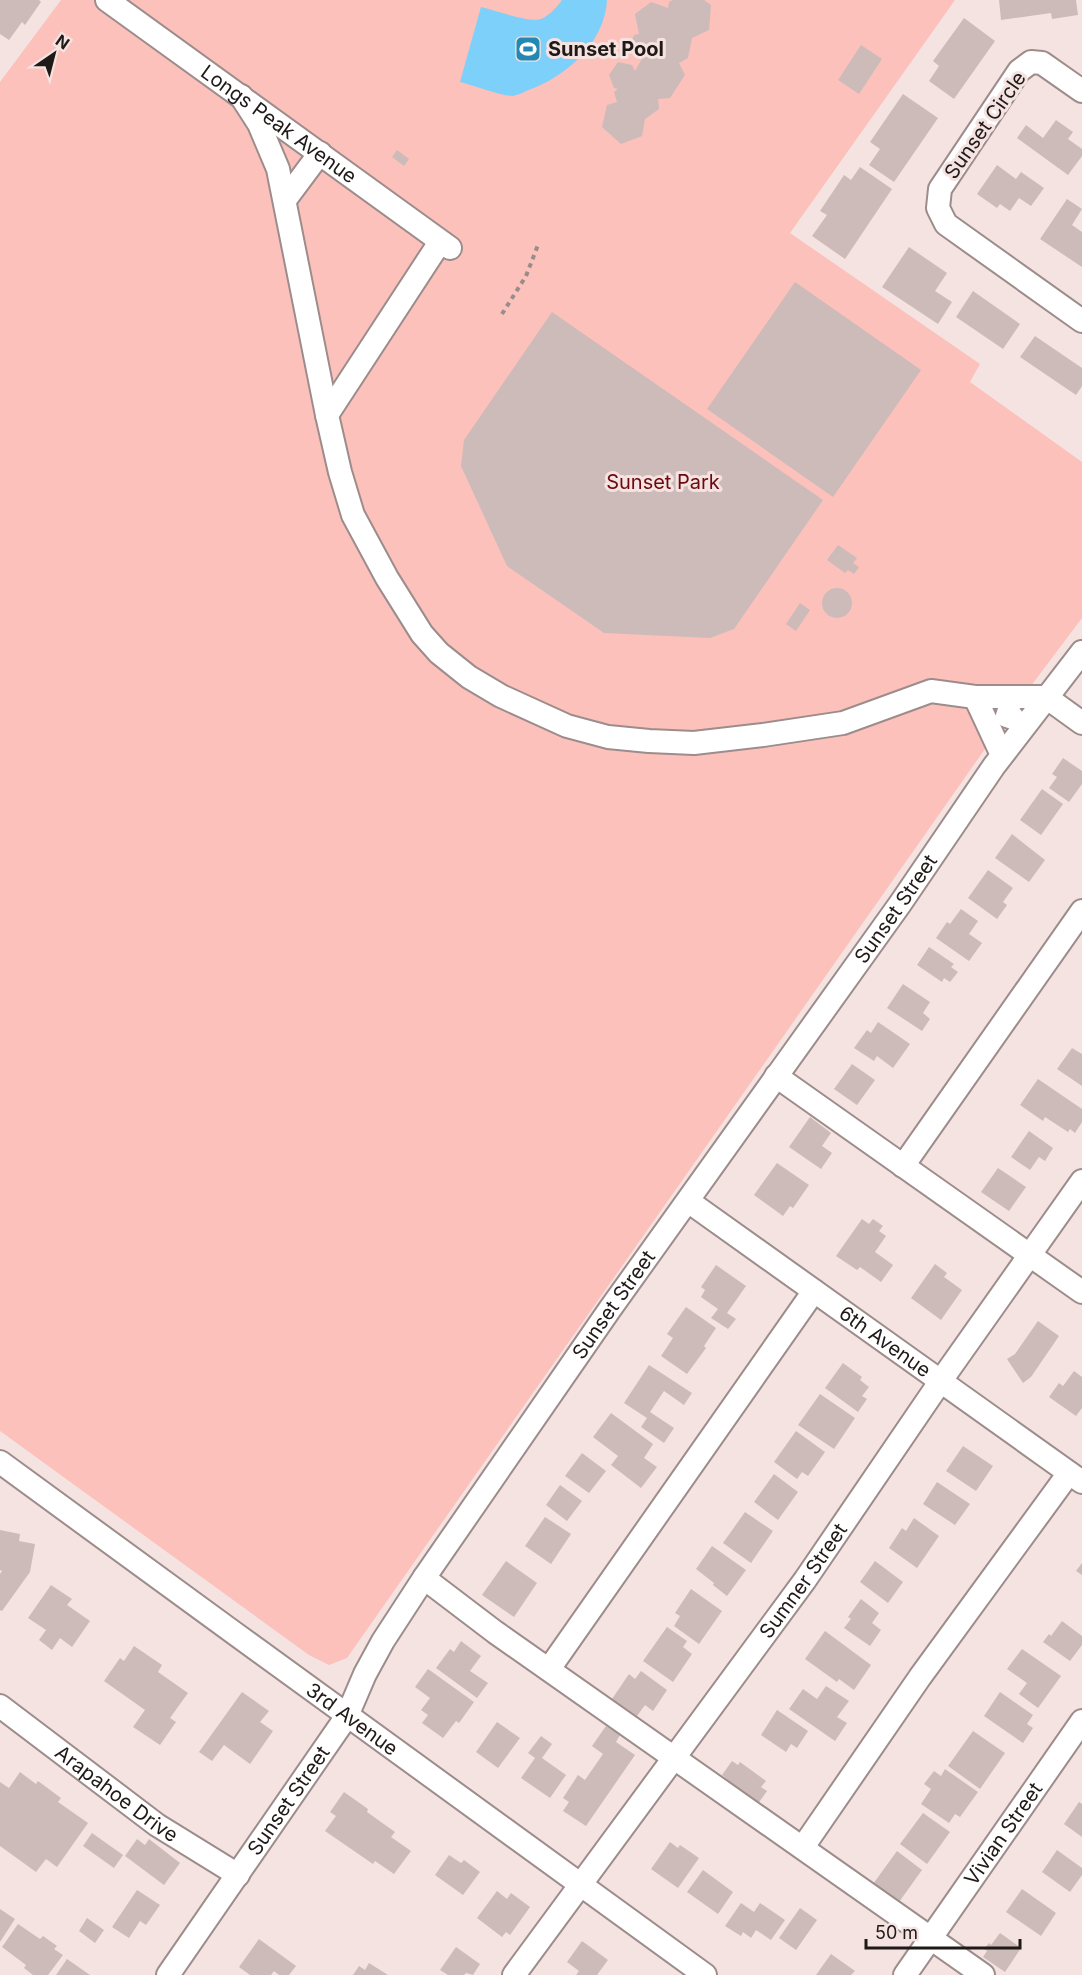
<svg xmlns="http://www.w3.org/2000/svg" width="1082" height="1975" font-family="Inter,sans-serif">
  <style>
    .green { fill: #fcc1bb }
    .water { fill: #7dd0f9 }
    .building { fill: #ccbbb9 }
    .lines { fill: none; stroke-linecap: round; stroke-linejoin: round }
    .minor-casing { stroke: #9c8c8b; stroke-width: 26 }
    .path { stroke: #998d8b; stroke-width: 4; stroke-dasharray: 4.5 4.5; stroke-linecap: butt }
    .minor { stroke: #fff; stroke-width: 22 }
    .labels { text-anchor: middle; stroke-width: 6; stroke-linejoin: round; paint-order: stroke }
    .poi-label { font-size: 20px; font-weight: bold; fill: #1f1918; stroke: #f5e3e1; text-anchor: start }
    .street-label { font-size: 20px; fill: #1f1918; stroke: #f5e3e1 }
    .park-label { font-size: 20px; fill: #6b090f; stroke: #f5e3e1 }
  </style>
  <rect width="100%" height="100%" fill="#f5e3e1"/>
  <path class="green" d="M 61,0 L 955,0 L 790,233 L 980,364 L 970,382 L 1082,462 L 1082,618 L 1006,719 L 347,1658 L 329,1665 L 309,1655 L 0,1431 L 0,82 Z"/>
  <path class="water" d="M 562,0 L 607,0 C 605,43 565,78 526,91 C 523,93 517,95 513,96 C 502,96 472,85 460,82 L 481,7 C 495,10 528,23 541,19 C 549,16 558,6 562,0 Z"/>
  <path class="building" d="M 0,0 L 39,0 L 41,2 L 25,25 L 22,22 L 9,40 L 0,34 Z
    M 673,0 L 704,0 L 711,5 L 709,30 L 692,38 L 688,58 L 679,63 L 685,75 L 670,98 L 658,99 L 659,109 L 645,119 L 642,136 L 621,144 L 602,127 L 607,105 L 617,102 L 614,92 L 618,89 L 614,88 L 609,75 L 618,62 L 632,65 L 635,71 L 643,57 L 639,57 L 629,47 L 634,35 L 639,34 L 635,14 L 651,2 L 668,8 L 669,2 Z
    M 999,0 L 1076,0 L 1078,15 L 1052,19 L 1051,13 L 1001,20 Z
    M 964,18 L 995,41 L 954,99 L 929,81 L 939,66 L 933,61 Z
    M 861,45 L 882,59 L 859,94 L 838,80 Z
    M 903,94 L 938,118 L 894,182 L 869,165 L 880,149 L 870,142 Z
    M 1056,120 L 1073,132 L 1068,139 L 1082,149 L 1082,156 L 1068,175 L 1017,138 L 1026,125 L 1043,138 Z
    M 397,150 L 409,159 L 404,166 L 392,157 Z
    M 997,165 L 1016,179 L 1021,172 L 1044,188 L 1031,206 L 1019,198 L 1010,211 L 1000,204 L 997,208 L 977,194 Z
    M 860,167 L 892,189 L 845,259 L 812,236 L 827,215 L 820,211 L 844,175 L 851,180 Z
    M 1067,199 L 1082,209 L 1072,225 L 1082,232 L 1082,267 L 1040,239 Z
    M 909,247 L 947,273 L 935,291 L 952,302 L 938,324 L 882,287 Z
    M 795,282 L 921,370 L 833,497 L 707,409 Z
    M 973,291 L 1020,324 L 1003,349 L 956,317 Z
    M 552,312 L 823,500 L 734,629 L 710,638 L 604,633 L 507,566 L 461,466 L 464,440 Z
    M 1035,336 L 1082,368 L 1082,386 L 1076,395 L 1020,357 Z
    M 838,545 L 857,558 L 853,563 L 859,567 L 854,574 L 848,570 L 845,573 L 827,560 Z
    M822 603a15 15 0 1 1 30 0a15 15 0 1 1-30 0Z
    M 800,603 L 810,610 L 796,631 L 786,624 Z
    M 1063,758 L 1082,771 L 1082,784 L 1069,802 L 1049,788 L 1057,777 L 1052,774 Z
    M 1042,789 L 1063,804 L 1041,835 L 1020,820 Z
    M 1012,834 L 1045,860 L 1029,882 L 995,858 Z
    M 988,870 L 1013,888 L 1003,902 L 1007,905 L 997,919 L 968,898 Z
    M 961,909 L 978,921 L 969,934 L 982,943 L 969,961 L 936,938 L 947,922 L 950,924 Z
    M 929,947 L 954,964 L 951,967 L 958,972 L 950,982 L 944,978 L 942,982 L 917,965 Z
    M 903,984 L 930,1002 L 923,1013 L 930,1019 L 922,1031 L 887,1008 Z
    M 878,1022 L 910,1044 L 893,1068 L 877,1056 L 874,1061 L 854,1048 L 867,1030 L 871,1033 Z
    M 1072,1048 L 1082,1054 L 1082,1086 L 1057,1069 Z
    M 852,1064 L 875,1080 L 857,1105 L 834,1089 Z
    M 1038,1079 L 1082,1109 L 1082,1122 L 1075,1133 L 1070,1129 L 1068,1132 L 1045,1117 L 1043,1121 L 1020,1105 Z
    M 810,1117 L 831,1133 L 822,1146 L 832,1153 L 821,1169 L 789,1147 Z
    M 1029,1131 L 1053,1148 L 1045,1161 L 1039,1157 L 1030,1170 L 1011,1157 Z
    M 777,1163 L 809,1185 L 793,1208 L 790,1206 L 783,1216 L 754,1195 Z
    M 998,1168 L 1026,1187 L 1009,1211 L 981,1192 Z
    M 862,1219 L 869,1224 L 873,1219 L 883,1226 L 879,1231 L 886,1236 L 875,1252 L 893,1265 L 881,1282 L 860,1267 L 857,1270 L 836,1256 Z
    M 935,1264 L 947,1273 L 944,1277 L 962,1290 L 941,1320 L 911,1298 Z
    M 716,1265 L 746,1286 L 727,1313 L 736,1319 L 728,1329 L 711,1318 L 718,1309 L 701,1297 L 705,1290 L 701,1287 Z
    M 686,1307 L 716,1328 L 704,1346 L 706,1348 L 687,1374 L 661,1356 L 673,1338 L 667,1334 Z
    M 1038,1321 L 1059,1336 L 1031,1377 L 1023,1383 L 1007,1359 L 1015,1354 Z
    M 843,1363 L 862,1377 L 860,1380 L 869,1387 L 862,1396 L 867,1399 L 858,1412 L 825,1388 Z
    M 649,1365 L 692,1393 L 684,1405 L 664,1391 L 650,1412 L 674,1428 L 664,1443 L 641,1427 L 647,1418 L 624,1403 Z
    M 1074,1371 L 1082,1377 L 1082,1408 L 1076,1416 L 1049,1397 L 1059,1383 L 1063,1386 Z
    M 820,1394 L 855,1418 L 834,1449 L 798,1425 Z
    M 611,1413 L 653,1444 L 644,1458 L 657,1467 L 641,1488 L 611,1465 L 618,1456 L 593,1437 Z
    M 796,1431 L 825,1452 L 808,1476 L 802,1472 L 797,1479 L 774,1462 Z
    M 963,1446 L 993,1466 L 976,1491 L 946,1471 Z
    M 582,1453 L 606,1471 L 589,1493 L 565,1476 Z
    M 774,1474 L 798,1492 L 778,1520 L 754,1502 Z
    M 937,1482 L 970,1504 L 955,1525 L 923,1504 Z
    M 560,1485 L 582,1501 L 567,1521 L 546,1505 Z
    M 745,1512 L 773,1531 L 751,1563 L 723,1543 Z
    M 545,1517 L 571,1534 L 551,1564 L 525,1546 Z
    M 914,1518 L 939,1536 L 917,1568 L 889,1548 L 902,1528 L 906,1531 Z
    M 0,1530 L 20,1534 L 19,1541 L 35,1544 L 30,1572 L 2,1611 L 0,1610 L 0,1574 L 2,1571 L 0,1570 Z
    M 712,1546 L 746,1570 L 727,1596 L 713,1585 L 714,1583 L 696,1569 Z
    M 506,1561 L 537,1583 L 514,1617 L 482,1595 Z
    M 875,1561 L 903,1582 L 888,1603 L 860,1582 Z
    M 1082,1563 L 1082,1575 L 1076,1571 Z
    M 51,1585 L 72,1599 L 67,1605 L 90,1621 L 72,1647 L 60,1638 L 52,1650 L 39,1640 L 46,1630 L 28,1618 Z
    M 691,1589 L 722,1611 L 699,1644 L 674,1626 L 680,1616 L 675,1613 Z
    M 861,1599 L 879,1613 L 872,1623 L 881,1630 L 870,1646 L 844,1628 L 851,1619 L 848,1617 Z
    M 1062,1621 L 1082,1636 L 1082,1645 L 1070,1661 L 1043,1642 L 1049,1634 L 1051,1636 Z
    M 667,1627 L 687,1641 L 683,1647 L 692,1654 L 673,1682 L 643,1661 Z
    M 825,1631 L 871,1665 L 854,1690 L 839,1679 L 837,1682 L 805,1659 Z
    M 461,1641 L 481,1656 L 470,1671 L 488,1683 L 477,1698 L 436,1668 L 450,1649 L 454,1652 Z
    M 134,1646 L 162,1665 L 158,1672 L 188,1693 L 170,1718 L 176,1722 L 160,1745 L 133,1727 L 145,1710 L 104,1681 L 120,1658 L 124,1661 Z
    M 1022,1649 L 1061,1676 L 1038,1708 L 1019,1694 L 1027,1683 L 1007,1669 Z
    M 428,1669 L 474,1702 L 459,1723 L 456,1721 L 443,1738 L 422,1723 L 428,1715 L 421,1710 L 430,1698 L 415,1687 Z
    M 641,1671 L 667,1690 L 653,1711 L 645,1705 L 637,1716 L 612,1699 L 629,1674 L 635,1679 Z
    M 826,1686 L 849,1701 L 837,1717 L 847,1723 L 835,1741 L 789,1709 L 803,1689 L 817,1699 Z
    M 242,1692 L 269,1711 L 260,1722 L 273,1731 L 250,1764 L 224,1745 L 212,1761 L 199,1752 Z
    M 1000,1692 L 1033,1715 L 1027,1724 L 1033,1728 L 1023,1743 L 984,1716 Z
    M 777,1710 L 808,1731 L 797,1748 L 791,1744 L 786,1752 L 761,1735 Z
    M 497,1722 L 520,1738 L 498,1768 L 476,1752 Z
    M 606,1726 L 620,1735 L 616,1742 L 635,1755 L 586,1826 L 563,1811 L 569,1802 L 563,1798 L 578,1775 L 585,1780 L 603,1754 L 592,1746 Z
    M 973,1731 L 1005,1753 L 980,1789 L 948,1766 Z
    M 541,1736 L 552,1744 L 542,1758 L 566,1775 L 550,1798 L 521,1778 L 535,1758 L 528,1753 Z
    M 732,1761 L 738,1765 L 740,1762 L 766,1781 L 761,1787 L 767,1791 L 757,1805 L 725,1782 L 727,1779 L 722,1775 Z
    M 945,1769 L 978,1792 L 960,1817 L 955,1814 L 949,1823 L 921,1804 L 931,1789 L 924,1784 L 934,1771 L 941,1776 Z
    M 20,1772 L 36,1784 L 38,1781 L 61,1798 L 58,1802 L 88,1823 L 57,1867 L 46,1859 L 36,1872 L 0,1846 L 0,1782 L 9,1788 Z
    M 344,1792 L 368,1809 L 367,1812 L 395,1832 L 391,1837 L 411,1851 L 394,1874 L 375,1861 L 373,1864 L 325,1831 L 336,1816 L 330,1812 Z
    M 1079,1802 L 1082,1804 L 1082,1837 L 1064,1824 Z
    M 923,1813 L 950,1832 L 927,1864 L 900,1844 Z
    M 92,1833 L 123,1855 L 114,1868 L 83,1846 Z
    M 137,1839 L 145,1845 L 149,1839 L 180,1863 L 164,1885 L 125,1856 Z
    M 670,1842 L 678,1848 L 680,1845 L 699,1858 L 678,1888 L 651,1869 Z
    M 1057,1850 L 1082,1868 L 1082,1875 L 1070,1892 L 1042,1872 Z
    M 897,1851 L 922,1870 L 899,1902 L 873,1884 Z
    M 449,1855 L 461,1863 L 464,1860 L 480,1872 L 463,1895 L 435,1875 Z
    M 703,1870 L 733,1892 L 718,1914 L 687,1892 Z
    M 1022,1889 L 1056,1913 L 1041,1936 L 1006,1912 Z
    M 137,1890 L 160,1905 L 146,1925 L 140,1921 L 129,1938 L 112,1927 Z
    M 497,1891 L 507,1899 L 511,1893 L 530,1907 L 510,1935 L 506,1932 L 502,1937 L 477,1918 Z
    M 741,1903 L 754,1912 L 760,1903 L 785,1920 L 771,1940 L 756,1930 L 751,1938 L 743,1932 L 741,1936 L 725,1926 Z
    M 800,1908 L 817,1920 L 796,1950 L 779,1938 Z
    M 0,1909 L 15,1919 L 0,1942 Z
    M 87,1918 L 104,1930 L 95,1943 L 79,1931 Z
    M 18,1924 L 40,1939 L 43,1936 L 57,1946 L 54,1949 L 63,1955 L 48,1975 L 33,1975 L 24,1968 L 26,1965 L 2,1947 Z
    M 1000,1933 L 1021,1948 L 1005,1972 L 983,1957 L 987,1951 L 984,1949 L 989,1943 L 991,1945 Z
    M 259,1939 L 296,1966 L 289,1975 L 279,1975 L 274,1971 L 271,1975 L 250,1975 L 239,1967 Z
    M 582,1941 L 608,1960 L 597,1975 L 576,1975 L 579,1971 L 567,1962 Z
    M 456,1947 L 480,1964 L 473,1975 L 466,1973 L 464,1975 L 448,1975 L 440,1970 Z
    M 831,1954 L 855,1971 L 851,1975 L 816,1975 Z
    M 67,1959 L 90,1975 L 56,1975 Z
    M 369,1963 L 388,1975 L 353,1975 L 359,1966 L 365,1970 Z"/>
  <g class="lines">
    <g class="minor-casing">
      <g id="minor">
        <path id="s1" d="M 107,0 L 450,248"/>
        <path d="M 1082,91 L 1042,63 L 1031,62 L 1019,71 L 940,189 L 938,208 L 946,224 L 1082,321"/>
        <path d="M 241,96 L 259,124 L 278,169 L 327,415 L 340,472 L 353,515 L 387,578 L 422,634 L 439,653 L 469,677 L 501,696 L 567,726 L 608,737 L 649,741 L 694,743 L 763,735 L 843,723 L 931,691 L 975,697 L 1046,697 L 1082,723"/>
        <path d="M 285,200 L 320,153"/>
        <path d="M 327,415 L 440,242"/>
        <path d="M 975,697 L 1002,755"/>
        <path d="M 1009,710 L 1007,716 L 1013,718"/>
        <path d="M 776,1076 L 1082,1292"/>
        <path d="M 903,1166 L 1082,911"/>
        <path id="s2" d="M 688,1201 L 1082,1482"/>
        <path id="s3" d="M 0,1462 C 235,1633 469,1806 705,1975"/>
        <path d="M 424,1578 L 495,1632 L 983,1975"/>
        <path d="M 549,1669 L 814,1291"/>
        <path id="s4" d="M 0,1706 L 157,1825 L 238,1875"/>
        <path d="M 803,1847 L 920,1677 L 1069,1473"/>
        <path id="s5" d="M 168,1975 L 347,1716 L 365,1674 L 383,1641 L 424,1578 L 610,1309 L 900,904 L 994,766 L 1082,652"/>
        <path id="s6" d="M 514,1975 L 805,1580 L 940,1382 L 1082,1181"/>
        <path id="s7" d="M 905,1975 L 1082,1721"/>
      </g>
    </g>
    <path class="path" d="M 502,314 L 526,276 L 538,245"/>
    <use href="#minor" class="minor"/>
  </g>
  <defs>
    <g id="stadium-square" transform="scale(1.35)"><rect x="-9" y="-9" width="18" height="18" rx="4" fill="#2388b2" stroke="#f5e3e1"/><path d="M0-5a6.5 5 0 1 0 0 10a6.5 5 0 1 0 0-10ZM-3.5-1.8h7v3.6h-7Z" fill="#fff"/></g>
  </defs>
  <g fill-rule="evenodd">
    <use href="#stadium-square" x="528" y="49"/>
  </g>
  <g class="labels">
    <g class="poi-label">
      <text x="548" y="56">Sunset Pool</text>
    </g>
    <g class="street-label">
      <text dy="7" stroke="none"><textPath href="#s1" startOffset="212">Longs Peak Avenue</textPath></text>
      <text transform="translate(985 125) rotate(-55)" y="7">Sunset Circle</text>
      <text dy="7" stroke="none"><textPath href="#s5" startOffset="1292">Sunset Street</textPath></text>
      <text dy="7" stroke="none"><textPath href="#s5" startOffset="806">Sunset Street</textPath></text>
      <text dy="7" stroke="none"><textPath href="#s2" startOffset="242">6th Avenue</textPath></text>
      <text dy="7" stroke="none"><textPath href="#s6" startOffset="489">Sumner Street</textPath></text>
      <text dy="7" stroke="none"><textPath href="#s3" startOffset="436">3rd Avenue</textPath></text>
      <text dy="7" stroke="none"><textPath href="#s4" startOffset="146">Arapahoe Drive</textPath></text>
      <text dy="7" stroke="none"><textPath href="#s5" startOffset="212">Sunset Street</textPath></text>
      <text dy="7" stroke="none"><textPath href="#s7" startOffset="172">Vivian Street</textPath></text>
    </g>
    <g class="park-label">
      <text x="663" y="489">Sunset Park</text>
    </g>
  </g>
  <g transform="translate(54 54) rotate(35)" stroke="#f5e3e1" stroke-width="4.5" paint-order="stroke">
  <path d="M0-4.5L10 22L0 15L-10 22Z" fill="#1f1918"/>
  <text y="-9" font-size="16" font-weight="bold" text-anchor="middle" fill="#1f1918">N</text>
  </g>
  <path d="M866 1939v9h154v-9" fill="none" stroke="#1f1918" stroke-width="3"/>
  <text x="875" y="1939" font-size="18" fill="#1f1918" stroke="#f5e3e1" stroke-width="4.5" paint-order="stroke">50 m</text>
</svg>
